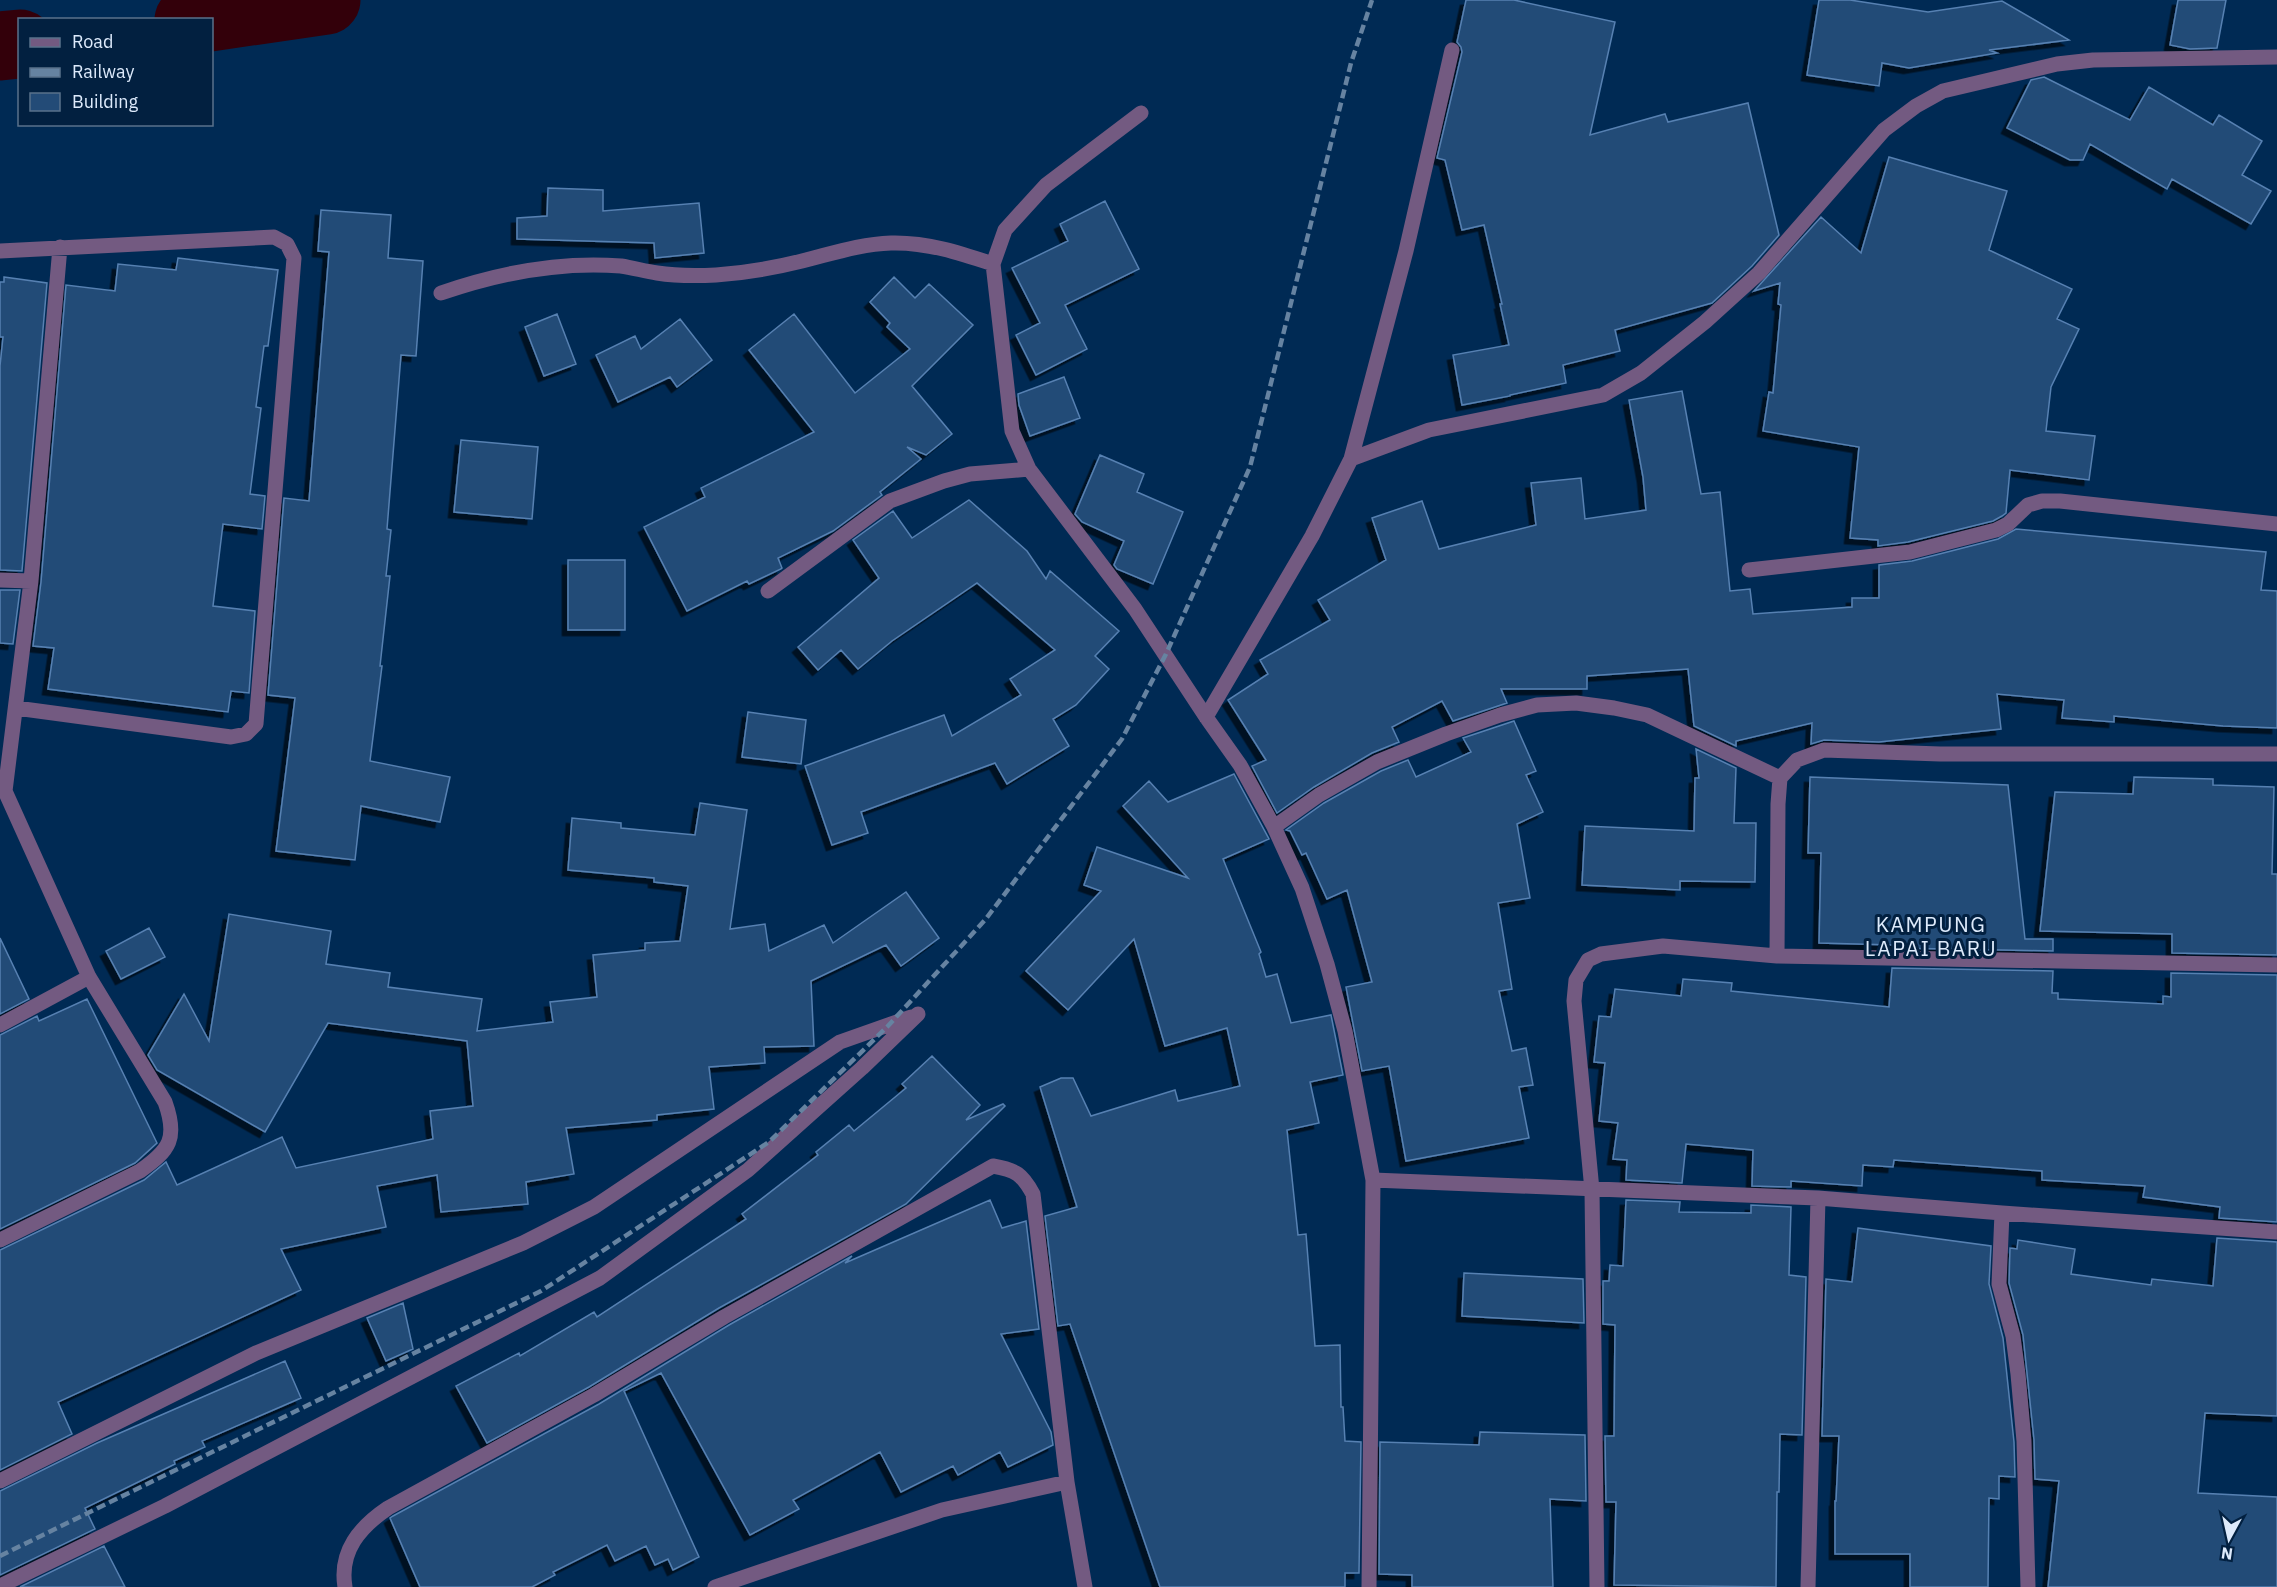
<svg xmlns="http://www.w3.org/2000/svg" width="2277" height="1587" font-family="'IBM Plex Sans',sans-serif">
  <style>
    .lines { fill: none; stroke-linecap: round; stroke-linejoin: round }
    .river { stroke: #33000a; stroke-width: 69 }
    .building { fill: #234b77; stroke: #5781b2; stroke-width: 1.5; filter: url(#shadow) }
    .minor { stroke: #735a81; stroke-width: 15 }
    .rail { stroke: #6683a1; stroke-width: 4.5; stroke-dasharray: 9 4.5; stroke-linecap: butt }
    .labels { text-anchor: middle; stroke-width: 6; stroke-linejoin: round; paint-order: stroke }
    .quarter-label { font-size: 21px; letter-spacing: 1.5px; fill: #ddeafb; stroke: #022040 }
  </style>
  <defs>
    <filter id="shadow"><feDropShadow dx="-5.5" dy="5.5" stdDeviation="0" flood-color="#0009"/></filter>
  </defs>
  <rect width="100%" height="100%" fill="#002a54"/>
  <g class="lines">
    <path class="river" d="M 189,20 L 326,0
      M 0,46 L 20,44"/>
  </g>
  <path class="building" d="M 1466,0 L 1514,0 L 1615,22 L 1590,135 L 1665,114 L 1668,122 L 1748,103 L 1779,235 L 1752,266 L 1712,303 L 1615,330 L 1620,351 L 1563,365 L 1566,383 L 1510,395 L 1510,396 L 1462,405 L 1453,355 L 1509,345 L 1500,304 L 1502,304 L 1484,225 L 1462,230 L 1445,160 L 1437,158 L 1462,52 L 1461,47 L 1457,42 Z
    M 1819,0 L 1850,0 L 1928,12 L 2002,1 L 2069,40 L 1989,50 L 1997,53 L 1909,68 L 1882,63 L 1879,86 L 1807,75 Z
    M 2178,0 L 2226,0 L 2217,48 L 2190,49 L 2170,45 Z
    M 2044,77 L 2130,120 L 2149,87 L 2213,125 L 2219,115 L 2262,141 L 2242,175 L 2271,191 L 2251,224 L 2172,179 L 2167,189 L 2090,144 L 2083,160 L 2070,160 L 2007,128 L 2031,80 Z
    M 1889,157 L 2007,191 L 1989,250 L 2072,289 L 2057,319 L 2079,329 L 2051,387 L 2046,431 L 2095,436 L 2089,480 L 2010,470 L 2006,513 L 2002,516 L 1993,521 L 1908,542 L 1878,546 L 1878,540 L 1850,538 L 1859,447 L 1763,431 L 1769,392 L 1773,393 L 1781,305 L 1778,304 L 1780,283 L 1754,291 L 1821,217 L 1861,253 Z
    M 548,188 L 603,190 L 603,211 L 699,203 L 704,253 L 655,258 L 654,243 L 517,239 L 517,218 L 547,216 Z
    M 1105,201 L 1139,269 L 1065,305 L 1087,349 L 1036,375 L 1016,335 L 1040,323 L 1012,268 L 1068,241 L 1060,224 Z
    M 321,210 L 391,215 L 388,258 L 423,261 L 416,356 L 401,355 L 387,529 L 391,530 L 386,576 L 390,576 L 380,666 L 382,666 L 370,761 L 450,777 L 440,822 L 361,806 L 355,860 L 276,851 L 295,698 L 268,695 L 284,498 L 309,501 L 329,252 L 318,251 Z
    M 178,258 L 278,270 L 268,346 L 264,346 L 256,407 L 261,408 L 250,494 L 265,496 L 262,529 L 223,524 L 213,606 L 255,611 L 249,693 L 231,691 L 228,712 L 48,689 L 54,648 L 33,646 L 41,582 L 66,285 L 115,291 L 118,264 L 176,270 Z
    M 4,277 L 47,283 L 22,571 L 0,570 L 0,366 L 3,337 L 0,337 L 0,282 L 4,282 Z
    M 894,277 L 915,298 L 929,284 L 973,325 L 912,386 L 952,434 L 926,455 L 907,447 L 921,459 L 880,492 L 882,495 L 833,531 L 778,558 L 782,568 L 781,569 L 749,584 L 747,581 L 687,611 L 644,527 L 705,497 L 701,488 L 814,432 L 749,350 L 794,314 L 855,393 L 910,349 L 887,327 L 890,323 L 870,302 Z
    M 557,314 L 576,364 L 544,376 L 525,327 Z
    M 680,319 L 712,360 L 677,387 L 670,377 L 618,402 L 596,355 L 635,336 L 641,349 Z
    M 1064,377 L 1080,418 L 1030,436 L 1019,405 L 1018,394 Z
    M 1682,391 L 1701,494 L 1720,492 L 1730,591 L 1750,589 L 1753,614 L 1852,607 L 1852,598 L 1879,598 L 1879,565 L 1912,561 L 1998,539 L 2016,529 L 2266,552 L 2261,590 L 2277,591 L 2277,728 L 2223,726 L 2114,716 L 2114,722 L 2062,718 L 2064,700 L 1997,694 L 2001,729 L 1879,742 L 1824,740 L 1811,744 L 1812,723 L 1736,741 L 1736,746 L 1694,726 L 1688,669 L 1587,676 L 1587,689 L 1501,689 L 1507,703 L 1453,721 L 1442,701 L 1392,727 L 1399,742 L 1372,753 L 1314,787 L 1277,813 L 1252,766 L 1266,760 L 1228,700 L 1268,674 L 1260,660 L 1330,620 L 1318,600 L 1386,560 L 1372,518 L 1422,501 L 1439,549 L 1536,525 L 1531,483 L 1581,478 L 1585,519 L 1646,510 L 1643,477 L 1629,400 Z
    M 461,440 L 538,447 L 532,519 L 454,512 Z
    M 1100,455 L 1144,474 L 1137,492 L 1183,512 L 1153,584 L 1117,569 L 1114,565 L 1124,541 L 1082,522 L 1075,514 Z
    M 969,500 L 1027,551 L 1046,579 L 1050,571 L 1119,631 L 1095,656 L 1109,669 L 1076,705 L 1053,719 L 1069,746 L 1007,784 L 995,763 L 861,812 L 868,833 L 832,845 L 805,766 L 944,715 L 952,736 L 1021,695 L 1010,679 L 1055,650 L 977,583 L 892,641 L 858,669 L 841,650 L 818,670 L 798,647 L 879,578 L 853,540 L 893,511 L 912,538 Z
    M 568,560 L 625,560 L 625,630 L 568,630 Z
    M 0,590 L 20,590 L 13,644 L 0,643 Z
    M 748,712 L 806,720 L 801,764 L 742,757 Z
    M 1514,721 L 1536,771 L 1526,775 L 1543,812 L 1517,824 L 1530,898 L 1498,903 L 1512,989 L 1499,991 L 1512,1051 L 1526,1048 L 1533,1085 L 1519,1087 L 1529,1138 L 1406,1161 L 1389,1066 L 1362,1071 L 1346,987 L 1372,982 L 1347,890 L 1327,899 L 1306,853 L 1302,855 L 1290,831 L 1286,830 L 1324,803 L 1381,771 L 1408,760 L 1416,777 L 1471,752 L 1463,738 Z
    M 1696,749 L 1736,768 L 1734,823 L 1756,823 L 1755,882 L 1680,881 L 1680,890 L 1582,885 L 1585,826 L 1694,831 L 1695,778 L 1699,778 Z
    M 1234,774 L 1269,839 L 1223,859 L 1261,952 L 1259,954 L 1266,977 L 1277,974 L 1291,1023 L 1331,1015 L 1343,1075 L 1310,1082 L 1319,1123 L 1287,1130 L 1298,1235 L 1306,1234 L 1315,1346 L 1340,1345 L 1341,1407 L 1343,1407 L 1345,1441 L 1361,1442 L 1359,1573 L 1345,1573 L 1345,1587 L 1160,1587 L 1070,1324 L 1058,1326 L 1045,1216 L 1077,1207 L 1040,1087 L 1061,1078 L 1073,1078 L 1091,1116 L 1175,1090 L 1178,1101 L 1240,1086 L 1227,1028 L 1165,1046 L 1134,939 L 1068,1010 L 1026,971 L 1101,891 L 1084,885 L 1097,847 L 1188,878 L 1123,806 L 1149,781 L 1168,802 Z
    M 1810,777 L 2008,785 L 2025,939 L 2053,939 L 2053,951 L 1893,948 L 1893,945 L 1819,943 L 1821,853 L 1808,853 Z
    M 2134,777 L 2213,779 L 2213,785 L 2274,787 L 2272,874 L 2277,874 L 2277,955 L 2172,953 L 2172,934 L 2040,931 L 2055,792 L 2133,794 Z
    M 700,803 L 747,810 L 730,929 L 765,924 L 769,951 L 824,925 L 833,943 L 906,892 L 939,938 L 901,966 L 886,945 L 811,981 L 814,1046 L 764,1047 L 765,1063 L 709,1067 L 714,1109 L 657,1115 L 657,1120 L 566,1128 L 574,1174 L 526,1182 L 528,1204 L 441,1212 L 437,1175 L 377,1186 L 386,1227 L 281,1249 L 301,1290 L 58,1402 L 72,1434 L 0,1470 L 0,1250 L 144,1180 L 166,1162 L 177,1185 L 282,1137 L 296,1168 L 433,1139 L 430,1111 L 473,1106 L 467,1041 L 328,1023 L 265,1132 L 157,1070 L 148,1055 L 184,994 L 209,1041 L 229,914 L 331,931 L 326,964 L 390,973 L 388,987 L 482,999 L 477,1031 L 553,1022 L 550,1002 L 597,997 L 593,955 L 645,950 L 645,943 L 680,941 L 688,886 L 654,882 L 654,878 L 568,870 L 572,818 L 621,823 L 621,828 L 695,835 Z
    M 149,928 L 165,957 L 121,979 L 106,951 Z
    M 0,938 L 29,999 L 0,1014 Z
    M 1892,968 L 2053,971 L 2052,993 L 2058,993 L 2058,999 L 2163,1004 L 2163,996 L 2171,997 L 2171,973 L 2277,975 L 2277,1222 L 2219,1218 L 2220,1207 L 2143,1197 L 2145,1186 L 2042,1180 L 2042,1171 L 1894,1160 L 1893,1167 L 1863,1165 L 1862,1186 L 1791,1181 L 1791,1187 L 1752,1186 L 1753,1150 L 1686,1144 L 1682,1183 L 1626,1180 L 1627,1160 L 1613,1159 L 1618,1123 L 1599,1121 L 1605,1063 L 1594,1062 L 1599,1016 L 1611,1017 L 1615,989 L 1681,996 L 1683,979 L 1732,983 L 1731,991 L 1889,1007 Z
    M 87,999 L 157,1143 L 135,1163 L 0,1229 L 0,1035 L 37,1016 L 39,1021 Z
    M 932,1056 L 980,1105 L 966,1120 L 1003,1104 L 1005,1106 L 906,1204 L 719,1308 L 589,1387 L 487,1443 L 456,1386 L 519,1353 L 520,1356 L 594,1312 L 597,1317 L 746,1219 L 742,1214 L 818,1155 L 816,1152 L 849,1125 L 854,1131 L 906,1088 L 902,1084 Z
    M 990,1200 L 1002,1228 L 1026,1221 L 1039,1329 L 1001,1334 L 1051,1432 L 1053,1445 L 1008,1467 L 1000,1452 L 958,1475 L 953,1466 L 901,1492 L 880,1452 L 793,1500 L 799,1509 L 750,1535 L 661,1373 L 624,1391 L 699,1557 L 673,1570 L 668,1559 L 655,1565 L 646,1546 L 615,1561 L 607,1545 L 553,1572 L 555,1575 L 532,1587 L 420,1587 L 390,1518 L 393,1516 L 599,1404 L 729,1325 L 852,1256 L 845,1263 Z
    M 1626,1200 L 1680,1202 L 1679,1212 L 1751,1213 L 1751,1205 L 1791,1207 L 1789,1275 L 1806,1277 L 1802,1435 L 1780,1434 L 1779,1492 L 1777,1492 L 1776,1587 L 1614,1585 L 1616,1502 L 1606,1502 L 1605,1436 L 1614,1436 L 1615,1325 L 1603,1324 L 1603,1281 L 1609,1281 L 1610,1265 L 1623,1266 Z
    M 1858,1228 L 1991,1246 L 1989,1284 L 2003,1338 L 2014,1442 L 2015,1477 L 1999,1476 L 1999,1499 L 1989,1498 L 1988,1587 L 1910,1587 L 1910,1554 L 1835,1554 L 1835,1501 L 1836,1501 L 1839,1436 L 1822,1436 L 1826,1279 L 1852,1282 Z
    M 2217,1238 L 2277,1242 L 2277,1416 L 2205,1413 L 2198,1493 L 2277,1497 L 2277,1587 L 2048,1587 L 2059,1481 L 2035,1479 L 2034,1440 L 2023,1335 L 2009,1283 L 2010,1248 L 2017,1249 L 2018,1240 L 2075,1249 L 2071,1274 L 2151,1285 L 2152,1279 L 2213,1286 Z
    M 1464,1273 L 1583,1279 L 1584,1323 L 1462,1316 Z
    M 403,1303 L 413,1349 L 386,1361 L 367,1318 Z
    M 285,1361 L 301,1398 L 202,1441 L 205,1447 L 174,1461 L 175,1464 L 85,1508 L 95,1529 L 0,1575 L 0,1491 L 97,1443 Z
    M 1480,1432 L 1585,1435 L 1586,1501 L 1550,1499 L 1553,1587 L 1412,1587 L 1412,1575 L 1379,1574 L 1380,1442 L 1479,1445 Z
    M 104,1546 L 125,1587 L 20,1587 Z"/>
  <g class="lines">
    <path class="minor" d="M 1141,113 L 1046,185 L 1005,230 L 993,264 L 1012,431 L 1029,469 L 1135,609 L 1206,717 L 1240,765 L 1274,827 L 1302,888 L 1327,964 L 1345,1031 L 1373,1180 L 1369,1587
      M 0,251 L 274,237 L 287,244 L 294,258 L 256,724 L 246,734 L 231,737 L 16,708
      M 441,293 C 499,273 559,261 621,266 C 633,268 645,271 657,273 C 676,276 696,276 716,275 C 744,273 774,268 802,261 C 831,254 860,244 891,243 C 927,242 960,253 993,264
      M 1351,459 L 1406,251 L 1452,50
      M 1749,570 L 1910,552 L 1996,530 L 2008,524 L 2028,505 L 2042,501 L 2060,501 L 2277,524
      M 0,580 L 31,581
      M 768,591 L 890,501 L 944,481 L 970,474 L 1029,469
      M 1206,717 L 1312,536 L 1351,459 L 1429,430 L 1603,395 L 1641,373 L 1705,322 L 1759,273 L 1884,130 L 1916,106 L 1943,91 L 2057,64 L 2093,60 L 2277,57
      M 1274,827 L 1319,795 L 1377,762 L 1446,734 L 1500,715 L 1537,705 L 1576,703 L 1614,708 L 1647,715 L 1780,778
      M 1777,956 L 1778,804 L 1780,778 L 1797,760 L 1824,750 L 1940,754 L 2277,754
      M 0,1025 L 89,977
      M 1373,1180 L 1818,1198 L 2002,1213 L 2277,1232
      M 2002,1213 L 1999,1284 L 2013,1336 L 2018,1374 L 2024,1441 L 2028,1587
      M 0,1240 L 140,1171 C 170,1150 178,1138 165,1102 L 89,977 L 5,791 L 31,581 L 60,247
      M 0,1481 L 256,1353 L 523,1243 L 594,1207 L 840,1042 L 911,1017
      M 0,1586 L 165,1506 L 600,1278 L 748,1170 L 862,1068 L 918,1014
      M 345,1587 C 339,1551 360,1527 388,1508 L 594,1395 L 724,1317 L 993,1166 C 1016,1170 1022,1174 1033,1194 L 1067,1482 L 1085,1587
      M 715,1587 L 942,1510 L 1067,1482
      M 1597,1587 L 1592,1190 L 1574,1001 L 1576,980 L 1588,960 L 1601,954 L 1663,946 L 1777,956 L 2277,965
      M 1808,1587 L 1818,1198"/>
    <path class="rail" d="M 0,1556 L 541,1291 L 769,1142 L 887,1027 L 985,920 L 1122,739 L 1166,654 L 1250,467 L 1351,63 L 1372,0"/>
  </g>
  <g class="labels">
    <g class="quarter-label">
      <text x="1931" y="932">KAMPUNG<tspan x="1931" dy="24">LAPAI BARU</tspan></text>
    </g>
  </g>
  <rect x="18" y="18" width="195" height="108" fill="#022040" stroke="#5a718b" stroke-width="1.5"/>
  <rect x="30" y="38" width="30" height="9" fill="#735a81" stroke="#5a718b" stroke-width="1.5"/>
  <text x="72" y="48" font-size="18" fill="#ddeafb">Road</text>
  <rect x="30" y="68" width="30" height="9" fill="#6683a1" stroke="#5a718b" stroke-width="1.5"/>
  <text x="72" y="78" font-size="18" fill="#ddeafb">Railway</text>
  <rect x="30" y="93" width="30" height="18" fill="#234b77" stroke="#5a718b" stroke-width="1.5"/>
  <text x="72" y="108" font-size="18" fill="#ddeafb">Building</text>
  <g transform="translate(2229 1539) rotate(188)" stroke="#022040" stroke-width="4.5" paint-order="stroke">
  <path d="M0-4.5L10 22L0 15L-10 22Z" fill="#ddeafb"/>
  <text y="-9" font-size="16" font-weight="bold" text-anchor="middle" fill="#ddeafb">N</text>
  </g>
</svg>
